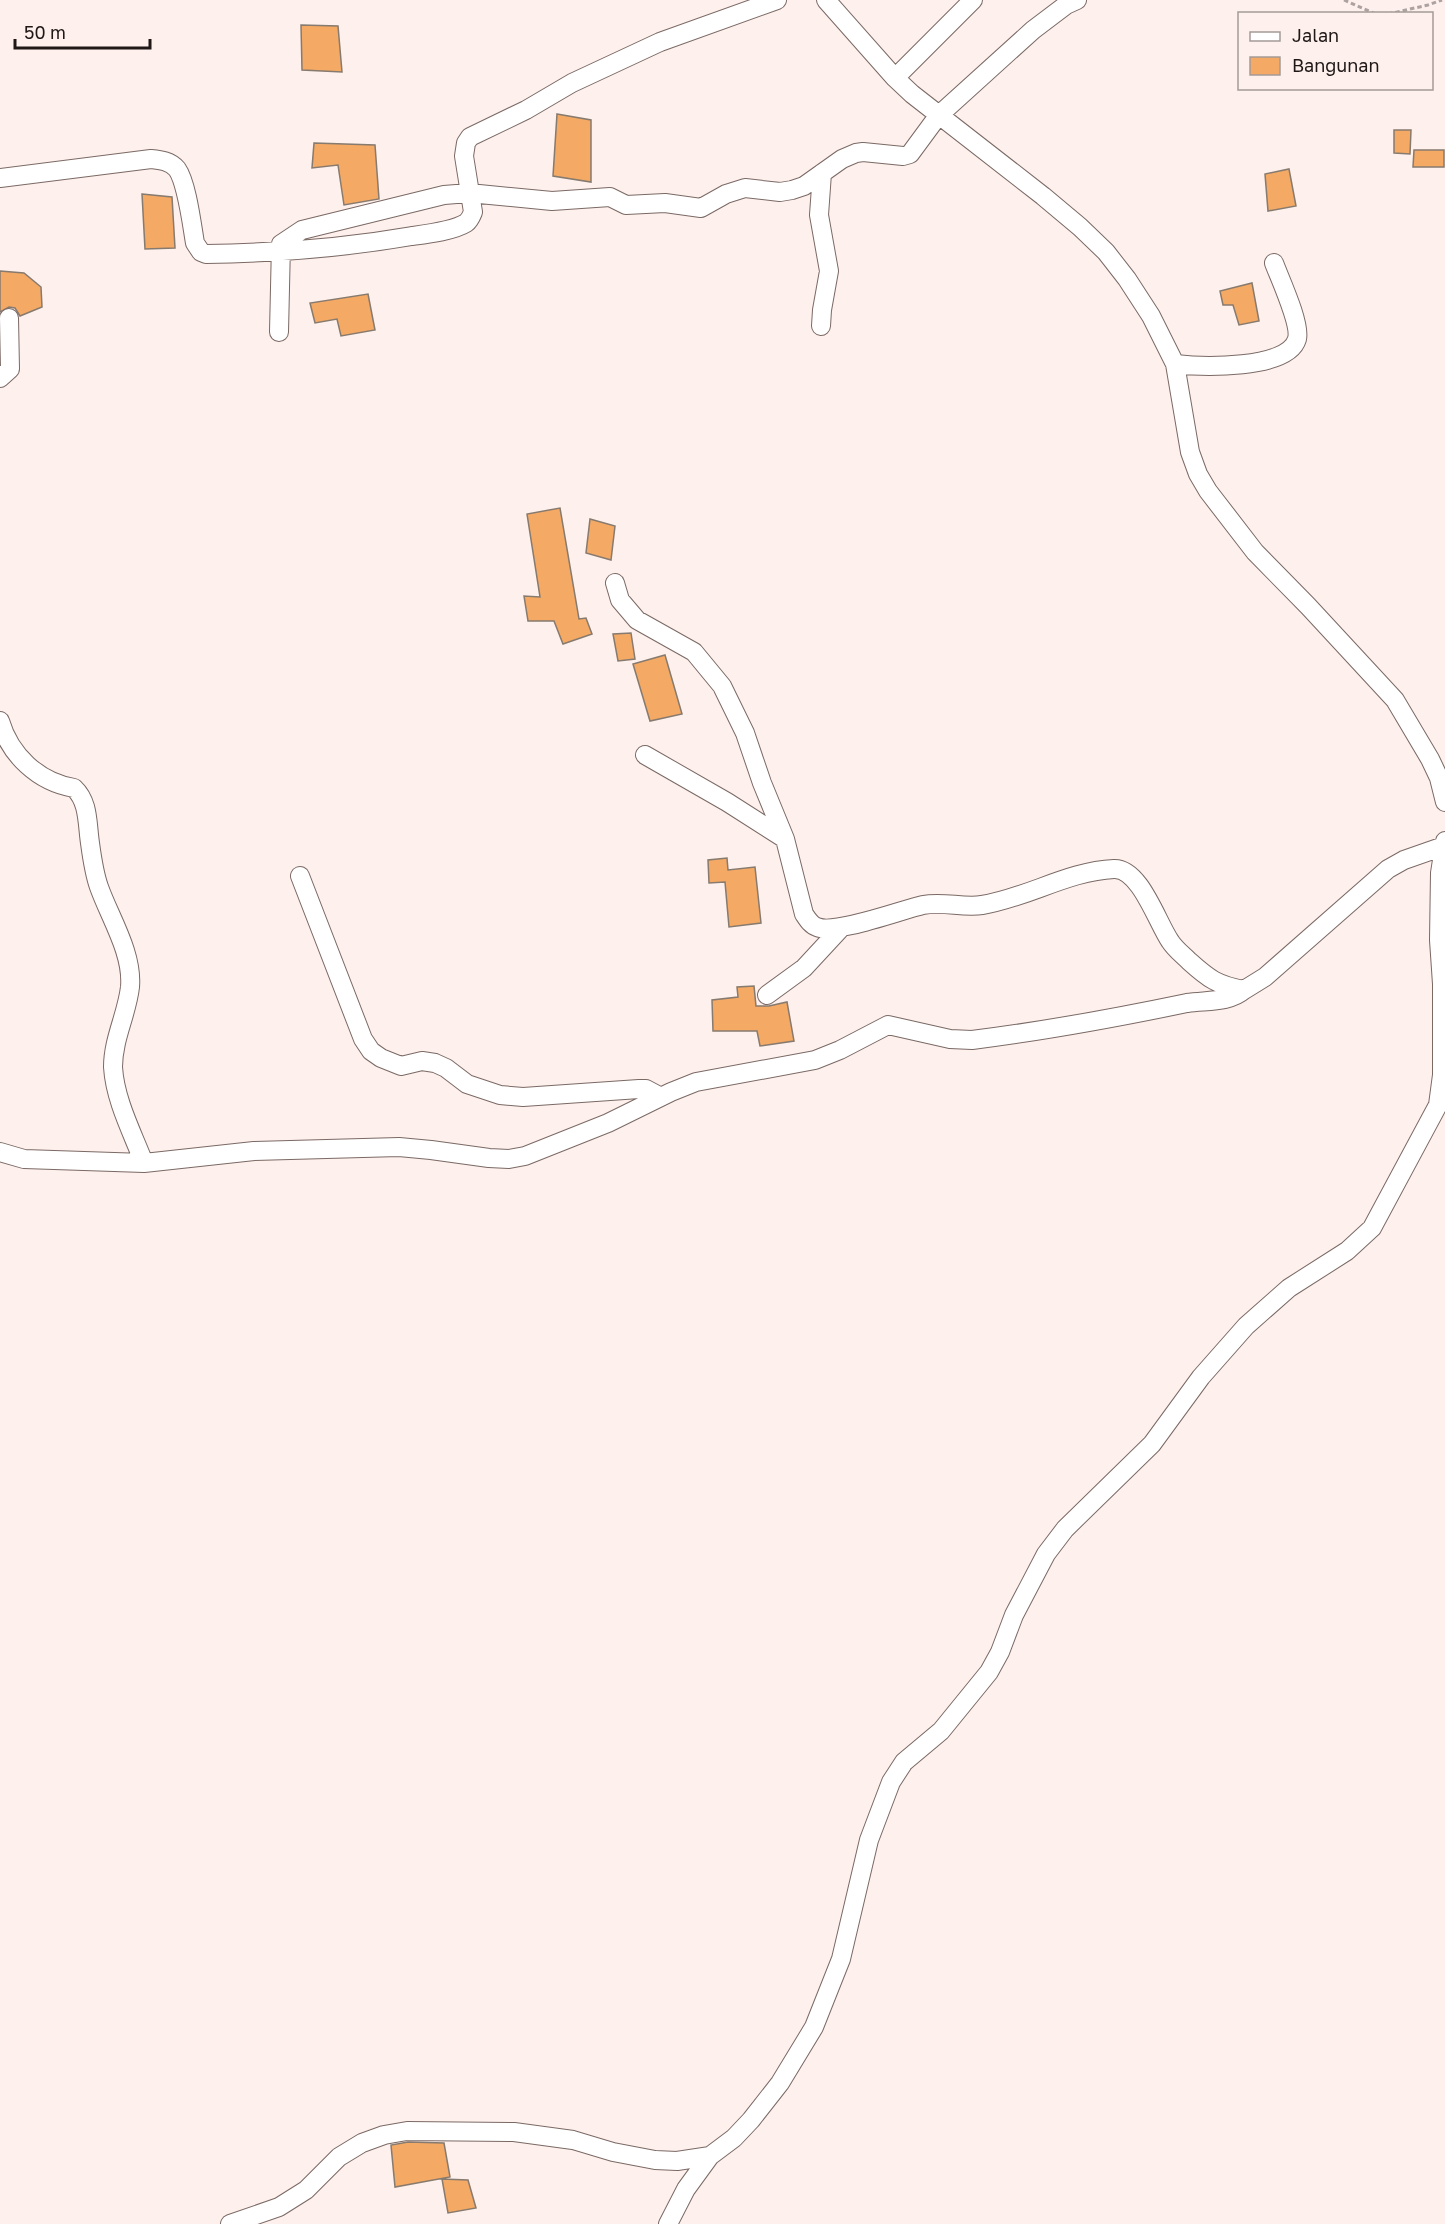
<svg xmlns="http://www.w3.org/2000/svg" width="1445" height="2224" font-family="'Golos Text',sans-serif">
  <style>
    .building { fill: #f4a964; stroke: #877a6e; stroke-width: 1.5 }
    .lines { fill: none; stroke-linecap: round; stroke-linejoin: round }
    .street-casing { stroke: #7b6964; stroke-width: 20 }
    .path { stroke: #ada2a0; stroke-width: 3; stroke-dasharray: 4.5 3; stroke-linecap: butt }
    .street { stroke: #fff; stroke-width: 18 }
  </style>
  <rect width="100%" height="100%" fill="#fdf0ed"/>
  <path class="building" d="M 301,25 L 338,26 L 342,72 L 302,70 Z
    M 557,114 L 591,120 L 591,182 L 553,176 Z
    M 1394,130 L 1411,130 L 1410,154 L 1394,153 Z
    M 314,143 L 375,145 L 379,199 L 344,205 L 338,165 L 312,168 Z
    M 1414,150 L 1444,150 L 1444,167 L 1413,167 Z
    M 1289,169 L 1296,206 L 1268,211 L 1265,174 Z
    M 142,194 L 172,197 L 175,248 L 145,249 Z
    M 0,271 L 24,273 L 41,287 L 42,307 L 20,316 L 15,308 L 9,307 L 0,312 Z
    M 1252,283 L 1259,321 L 1239,325 L 1233,305 L 1223,305 L 1220,291 Z
    M 368,294 L 375,330 L 341,336 L 337,319 L 315,323 L 310,303 Z
    M 560,508 L 579,619 L 586,618 L 592,634 L 563,644 L 554,621 L 528,621 L 524,596 L 540,597 L 527,514 Z
    M 590,519 L 615,526 L 611,560 L 586,553 Z
    M 631,633 L 635,659 L 618,661 L 613,634 Z
    M 665,655 L 682,714 L 650,721 L 633,664 Z
    M 727,858 L 728,870 L 755,867 L 761,923 L 729,927 L 725,882 L 709,883 L 708,860 Z
    M 754,986 L 756,1006 L 769,1006 L 787,1002 L 794,1041 L 760,1046 L 757,1031 L 713,1031 L 712,1000 L 738,997 L 737,987 Z
    M 408,2142 L 444,2143 L 450,2177 L 395,2187 L 391,2145 Z
    M 442,2179 L 468,2180 L 476,2208 L 448,2213 Z"/>
  <g class="lines">
    <g class="street-casing">
      <path id="street" d="M 826,0 L 895,78 L 912,94 L 1043,196 L 1080,227 L 1106,252 L 1127,279 L 1151,316 L 1175,364 L 1190,452 L 1198,474 L 1208,491 L 1255,552 L 1308,606 L 1395,700 L 1430,759 L 1439,778 L 1445,802
        M 895,78 L 973,0
        M 0,178 L 151,159 C 161,160 170,161 177,169 C 187,183 192,226 195,243 L 201,252 L 206,254 C 276,253 343,248 412,236 C 427,234 453,231 466,223 C 470,220 471,217 473,212 L 464,156 L 466,143 L 470,137 L 526,110 L 572,83 L 660,42 L 777,0
        M 821,326 L 822,310 L 829,271 L 819,215 L 822,173
        M 279,332 L 281,244 L 302,230 L 444,195 L 469,193 L 552,201 L 610,197 L 626,205 L 665,203 L 701,208 L 726,194 L 745,188 L 780,192 L 792,190 L 804,186 L 842,159 L 856,153 L 863,152 L 903,156 L 910,154 L 938,116 L 1033,30 L 1066,5 L 1077,0
        M 1175,364 C 1201,367 1288,370 1297,339 C 1301,324 1280,279 1274,263
        M 0,378 L 10,369 L 9,318
        M 615,583 L 620,600 L 637,620 L 694,652 L 722,686 L 745,733 L 762,783 L 785,839
        M 0,721 C 10,755 38,782 74,788 C 89,802 87,823 90,843 C 92,858 94,873 99,887 C 110,918 133,953 130,987 C 127,1014 113,1039 113,1067 C 115,1100 132,1132 144,1163
        M 645,755 L 727,802 L 785,839 L 804,914 C 808,920 811,925 817,927 C 835,935 901,910 923,905 C 943,901 963,908 982,905 C 1027,898 1068,871 1114,869 C 1140,868 1157,922 1170,941 C 1175,949 1183,955 1189,961 C 1209,979 1217,985 1244,990 L 1265,977 L 1388,869 L 1404,860 L 1444,846
        M 300,876 L 363,1039 L 371,1051 L 381,1058 L 401,1066 L 422,1061 L 435,1063 L 446,1068 L 467,1084 L 500,1095 L 523,1097 L 639,1089 L 646,1089 L 661,1097
        M 767,995 L 804,968 L 842,927
        M 0,1152 L 24,1159 L 144,1163 L 254,1151 L 399,1147 L 431,1150 L 489,1158 L 509,1159 L 525,1156 L 608,1123 L 671,1092 L 696,1082 L 815,1060 L 840,1050 L 888,1025 L 950,1039 L 972,1040 C 1044,1031 1115,1018 1187,1003 C 1206,1000 1229,1003 1244,990
        M 230,2224 L 279,2207 L 306,2190 L 339,2157 L 362,2143 L 384,2135 L 407,2131 L 514,2132 L 573,2140 L 613,2152 L 655,2160 L 677,2161 L 710,2156 L 734,2138 L 751,2120 L 780,2083 L 814,2027 L 841,1959 L 869,1840 L 891,1782 L 904,1762 L 941,1731 L 989,1672 L 1000,1652 L 1014,1615 L 1046,1554 L 1065,1529 L 1152,1444 L 1201,1377 L 1246,1326 L 1289,1288 L 1347,1251 L 1372,1228 L 1438,1105 L 1442,1075 L 1442,984 L 1439,940 L 1440,873 L 1445,841
        M 668,2224 L 686,2189 L 710,2156"/>
    </g>
    <path class="path" d="M 1344,0 L 1376,14
      M 1388,14 L 1428,5 L 1442,0"/>
    <use href="#street" class="street"/>
  </g>
  <rect x="1238" y="12" width="195" height="78" fill="#fdf0ed" stroke="#a49a97" stroke-width="1.5"/>
  <rect x="1250" y="32" width="30" height="9" fill="#ffffff" stroke="#a49a97" stroke-width="1.5"/>
  <text x="1292" y="42" font-size="18" fill="#1f1816">Jalan</text>
  <rect x="1250" y="57" width="30" height="18" fill="#f4a964" stroke="#a49a97" stroke-width="1.5"/>
  <text x="1292" y="72" font-size="18" fill="#1f1816">Bangunan</text>
  <path d="M15 39v9h135v-9" fill="none" stroke="#1f1816" stroke-width="3"/>
  <text x="24" y="39" font-size="18" fill="#1f1816" stroke="#fdf0ed" stroke-width="4.5" paint-order="stroke">50 m</text>
</svg>
